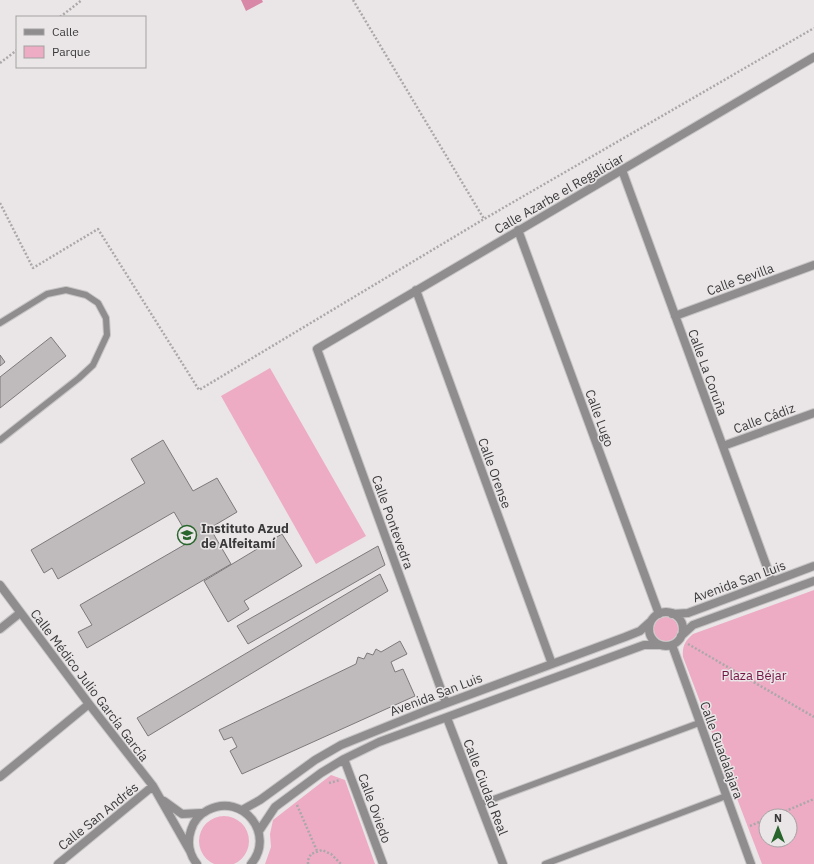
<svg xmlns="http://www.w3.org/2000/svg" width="814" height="864" font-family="'IBM Plex Sans',sans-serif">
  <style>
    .green { fill: #edacc4; fill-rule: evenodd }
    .water { fill: #d887a7 }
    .building { fill: #bfbbbc; stroke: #7d797a }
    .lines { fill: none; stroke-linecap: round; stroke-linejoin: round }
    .service-casing { stroke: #c7c4c4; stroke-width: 8 }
    .minor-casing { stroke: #c7c4c4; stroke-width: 10 }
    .path { stroke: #aba8a9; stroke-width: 2.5; stroke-dasharray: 2 2; stroke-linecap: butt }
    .service { stroke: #8f8d8e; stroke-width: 6 }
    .minor { stroke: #8f8d8e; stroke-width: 8 }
    .labels { text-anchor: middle; stroke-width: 3; stroke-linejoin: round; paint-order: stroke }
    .street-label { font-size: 13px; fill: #3b3a3a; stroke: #eae6e7 }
    .poi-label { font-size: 13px; font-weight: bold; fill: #3b3a3a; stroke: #eae6e7; text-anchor: start }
    .park-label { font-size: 13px; fill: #751546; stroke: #eae6e7 }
  </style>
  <rect width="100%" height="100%" fill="#eae6e7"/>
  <path class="green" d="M 270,368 L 366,536 L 316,564 L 221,396 Z
    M 814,590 L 814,864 L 762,864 L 683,657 C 682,646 685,641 693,634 ZM 766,816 L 790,816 L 790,840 L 766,840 Z
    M654 629a12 12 0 1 1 24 0a12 12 0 1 1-24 0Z
    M 331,775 L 345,780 L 375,864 L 265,864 L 271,847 L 270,834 L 273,820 Z
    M199 841a25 25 0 1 1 50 0a25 25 0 1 1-50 0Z"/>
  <path class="water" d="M 241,0 L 262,0 L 263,2 L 246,11 Z"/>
  <path class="building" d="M 51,337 L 66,356 L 0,408 L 0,377 Z
    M 0,355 L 5,362 L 0,366 Z
    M 163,440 L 193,491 L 217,478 L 237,512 L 210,528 L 231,564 L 87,648 L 78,632 L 92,625 L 80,605 L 191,541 L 174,512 L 58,579 L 52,568 L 44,573 L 31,550 L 145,483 L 131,459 Z
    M 282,534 L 302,566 L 244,601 L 249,609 L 228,622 L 204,581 Z
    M 378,546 L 385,565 L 248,644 L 237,626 Z
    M 380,574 L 388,591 L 148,736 L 137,718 Z
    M 400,641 L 407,654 L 391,662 L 395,672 L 403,669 L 415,696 L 242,774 L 230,751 L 237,747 L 232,737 L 224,740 L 219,730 L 356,664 L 358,657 L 364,659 L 367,653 L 373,655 L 376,649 L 381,652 Z"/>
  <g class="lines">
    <g class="service-casing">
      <path id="service" d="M 0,323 L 47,294 L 66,290 L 86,295 L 98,303 L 106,318 L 107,335 L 93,365 L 79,378 L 0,440
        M 480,804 L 699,723
        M 545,864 L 726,796"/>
    </g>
    <g class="minor-casing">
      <path id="minor" d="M 622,170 L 772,581
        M 518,230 L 659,614
        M 416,290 L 552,664
        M 675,316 L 814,265
        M 723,446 L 814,413
        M 0,585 L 89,704 L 153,786 L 190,851
        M649 629a17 17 0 1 1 34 0a17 17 0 1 1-34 0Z
        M 672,614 L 688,613 L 814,566
        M 0,629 L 20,613
        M 681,636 L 693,625 L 814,581
        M 672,645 L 751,864
        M 446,703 L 317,349 L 814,57
        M 447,718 L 503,864
        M 344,759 L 383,864
        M 0,777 L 89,704
        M 164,801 L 182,814 L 202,813
        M 242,810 L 260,800 L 315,760 L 341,745 L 428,710 L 625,637 L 640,631 L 650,622
        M 259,831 L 275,807 L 321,773 L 344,759 L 379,742 L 644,645 L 659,645
        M 58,864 L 153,786
        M 197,864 C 189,854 187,842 191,830 C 194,820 200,814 208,810 C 243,792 276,835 251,864"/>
    </g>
    <path class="path" d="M 353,0 L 484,219
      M 60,17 L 82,0
      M 0,63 L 17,50
      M 0,203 L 33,268 L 98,229 L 199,390 L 484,219 L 814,28
      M 688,644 L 814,717
      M 329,783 L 340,780
      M 297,805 L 317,851
      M 774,816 L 814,799
      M 750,826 L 766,819
      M 308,864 L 308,860 L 311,854 L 322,850 L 331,854 L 341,864"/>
    <use href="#service" class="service"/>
    <use href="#minor" class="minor"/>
  </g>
  <defs>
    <g id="school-ring" transform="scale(1)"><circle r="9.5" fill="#eae6e7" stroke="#28652d" stroke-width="1.5"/><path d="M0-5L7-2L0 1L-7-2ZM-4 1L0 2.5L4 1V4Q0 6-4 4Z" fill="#28652d"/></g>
  </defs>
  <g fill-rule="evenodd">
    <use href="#school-ring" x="187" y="535"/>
  </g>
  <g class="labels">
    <g class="street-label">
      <text transform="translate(559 193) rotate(-30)" y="5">Calle Azarbe el Regaliciar</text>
      <text transform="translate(740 279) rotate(-20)" y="5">Calle Sevilla</text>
      <text transform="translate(708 372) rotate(70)" y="5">Calle La Coruña</text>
      <text transform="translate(600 418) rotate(70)" y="5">Calle Lugo</text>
      <text transform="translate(764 418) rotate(-20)" y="5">Calle Cádiz</text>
      <text transform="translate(495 473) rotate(70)" y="5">Calle Orense</text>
      <text transform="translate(393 522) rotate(70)" y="5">Calle Pontevedra</text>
      <text transform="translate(739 581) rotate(-20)" y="5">Avenida San Luis</text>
      <text transform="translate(90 685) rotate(53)" y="5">Calle Médico Julio García García</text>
      <text transform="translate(436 694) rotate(-21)" y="5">Avenida San Luis</text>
      <text transform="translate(722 750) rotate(70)" y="5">Calle Guadalajara</text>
      <text transform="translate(486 787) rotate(69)" y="5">Calle Ciudad Real</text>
      <text transform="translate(375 808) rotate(70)" y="5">Calle Oviedo</text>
      <text transform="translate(98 816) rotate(-39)" y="5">Calle San Andrés</text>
    </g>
    <g class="poi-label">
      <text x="201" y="533">Instituto Azud<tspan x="201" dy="15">de Alfeitamí</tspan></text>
    </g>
    <g class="park-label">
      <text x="754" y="680">Plaza Béjar</text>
    </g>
  </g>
  <rect x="16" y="16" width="130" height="52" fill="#eae6e7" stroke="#a4a1a2"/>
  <rect x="24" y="29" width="20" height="6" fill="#8f8d8e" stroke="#a4a1a2"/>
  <text x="52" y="36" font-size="12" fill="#3b3a3a">Calle</text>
  <rect x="24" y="46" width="20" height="12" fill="#edacc4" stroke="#a4a1a2"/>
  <text x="52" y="56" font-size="12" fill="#3b3a3a">Parque</text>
  <g transform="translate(778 828)"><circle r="19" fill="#eae6e7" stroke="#a4a1a2"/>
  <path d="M0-3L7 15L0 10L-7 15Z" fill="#28652d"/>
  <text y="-6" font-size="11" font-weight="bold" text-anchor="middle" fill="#3b3a3a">N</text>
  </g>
</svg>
